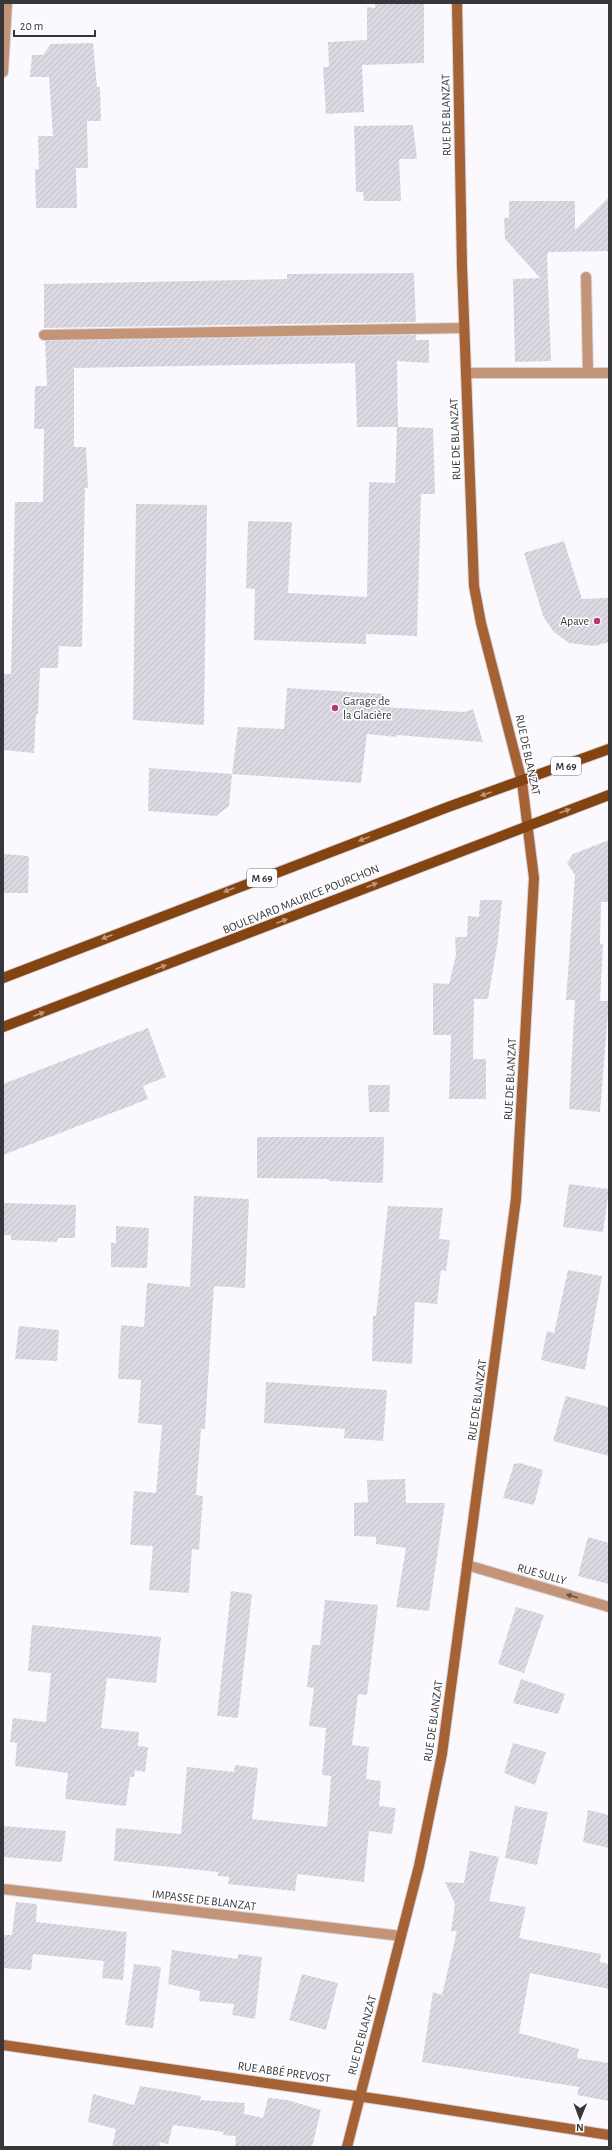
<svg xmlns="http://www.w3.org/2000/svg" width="612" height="2150" font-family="'Alegreya Sans',sans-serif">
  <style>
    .building { fill: url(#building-hatch) }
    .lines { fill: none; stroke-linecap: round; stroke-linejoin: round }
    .lane-casing { stroke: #d8d6db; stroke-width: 12 }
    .street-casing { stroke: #d8d6db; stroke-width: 12 }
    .secondary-casing { stroke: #d8d6db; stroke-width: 12 }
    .primary-casing { stroke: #d8d6db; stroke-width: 12 }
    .lane { stroke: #c49478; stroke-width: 10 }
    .street { stroke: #c49478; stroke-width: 10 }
    .secondary { stroke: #a56235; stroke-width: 10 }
    .primary { stroke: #844412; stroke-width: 10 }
    .oneway { fill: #bb987d }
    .oneway2 { fill: #61524d }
    .poi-dot { fill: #ba3578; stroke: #fff; stroke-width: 1.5 }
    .labels { text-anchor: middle; stroke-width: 3; stroke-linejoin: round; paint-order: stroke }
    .shield { fill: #fff; stroke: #737275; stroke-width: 1 }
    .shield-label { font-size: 11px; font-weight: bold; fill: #37363a }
    .street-label { font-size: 12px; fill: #37363a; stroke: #fff }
    .poi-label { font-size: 12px; fill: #37363a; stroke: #fff; text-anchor: end }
  </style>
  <defs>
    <pattern id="building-hatch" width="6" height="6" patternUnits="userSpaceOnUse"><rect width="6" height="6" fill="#ddd9e3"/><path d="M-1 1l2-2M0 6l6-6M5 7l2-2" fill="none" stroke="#bebbc4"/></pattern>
  </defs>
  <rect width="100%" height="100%" fill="#fbf9fe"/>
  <path class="building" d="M 375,3 L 424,3 L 424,63 L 362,65 L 364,112 L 326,114 L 323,67 L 329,67 L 328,42 L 367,40 L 367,7 L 375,8 Z
    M 93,43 L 97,87 L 100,87 L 101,121 L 87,121 L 88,168 L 76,168 L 77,208 L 36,208 L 35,169 L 39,169 L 38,136 L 53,136 L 49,77 L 30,77 L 32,55 L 43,55 L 51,44 Z
    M 413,125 L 417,159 L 399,159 L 401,201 L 364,201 L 363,192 L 356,192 L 354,126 Z
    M 609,197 L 609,251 L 549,252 L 547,255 L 551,361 L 515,362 L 513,279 L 540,278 L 505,239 L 504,218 L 509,218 L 509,201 L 575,201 L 575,230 Z
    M 414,273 L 416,322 L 44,328 L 44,284 L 287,279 L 287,274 Z
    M 416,335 L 416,340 L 429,340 L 429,363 L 397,361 L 398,427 L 357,427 L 355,363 L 74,368 L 74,447 L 86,447 L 88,488 L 85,488 L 82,647 L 59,646 L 58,668 L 40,668 L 38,714 L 36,714 L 34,753 L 3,750 L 3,674 L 11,674 L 15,502 L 43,502 L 44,429 L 34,429 L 35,386 L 47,386 L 45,341 Z
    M 397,427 L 433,428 L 435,494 L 421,494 L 417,636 L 366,634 L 366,644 L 254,640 L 255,589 L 246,588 L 248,521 L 292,522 L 288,593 L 367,597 L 369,482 L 395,483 Z
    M 136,504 L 207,505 L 204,725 L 133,720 Z
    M 564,541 L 582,599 L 609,598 L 609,642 L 594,646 L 569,643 L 553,631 L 543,616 L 524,553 Z
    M 287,688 L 385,694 L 384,707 L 464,712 L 473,709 L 483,742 L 397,735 L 397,737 L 367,734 L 361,783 L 232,774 L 238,727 L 284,729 Z
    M 149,768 L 232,774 L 229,806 L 216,816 L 148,811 Z
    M 609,840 L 609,902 L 601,902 L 600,944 L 603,944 L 600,1001 L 609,1001 L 600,1112 L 569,1109 L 575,1000 L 566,1000 L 575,875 L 567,863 L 573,854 Z
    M 3,854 L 29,856 L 28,893 L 3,893 Z
    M 480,900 L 502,900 L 498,940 L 488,999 L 474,999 L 473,1059 L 486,1059 L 486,1099 L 449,1099 L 451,1035 L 433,1035 L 433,983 L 449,984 L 456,955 L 455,937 L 467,937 L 468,916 L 479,917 Z
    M 148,1028 L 166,1077 L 143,1086 L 148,1099 L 3,1155 L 3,1084 Z
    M 368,1085 L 390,1085 L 389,1112 L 369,1112 Z
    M 257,1137 L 384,1137 L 383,1183 L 329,1181 L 329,1179 L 257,1178 Z
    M 569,1184 L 609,1189 L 603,1232 L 563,1227 Z
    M 194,1196 L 249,1199 L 245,1288 L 214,1286 L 205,1429 L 201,1429 L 196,1495 L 203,1496 L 199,1550 L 192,1549 L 189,1593 L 149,1590 L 153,1546 L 130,1545 L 134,1491 L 156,1493 L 162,1425 L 138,1423 L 141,1380 L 118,1379 L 121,1325 L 144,1327 L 147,1283 L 190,1287 Z
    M 3,1203 L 76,1205 L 75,1238 L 58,1238 L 57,1242 L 11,1240 L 11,1235 L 3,1235 Z
    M 388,1206 L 443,1208 L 439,1239 L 450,1240 L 446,1271 L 441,1270 L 437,1304 L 415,1302 L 412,1364 L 372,1361 L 373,1316 L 376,1316 Z
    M 116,1226 L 149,1228 L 147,1268 L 111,1267 L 111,1243 L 116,1243 Z
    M 568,1270 L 602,1276 L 585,1370 L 541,1360 L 547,1331 L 554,1333 Z
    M 19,1326 L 59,1330 L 57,1361 L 15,1359 Z
    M 266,1382 L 387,1390 L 383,1441 L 344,1438 L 345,1429 L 264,1423 Z
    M 566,1396 L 609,1407 L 609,1456 L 553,1441 Z
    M 520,1463 L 543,1470 L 534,1505 L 503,1498 L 514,1464 Z
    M 405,1479 L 406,1503 L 445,1503 L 429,1611 L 396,1607 L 406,1548 L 376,1544 L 376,1537 L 354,1536 L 354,1503 L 368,1502 L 367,1480 Z
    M 588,1537 L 609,1543 L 609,1584 L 578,1576 Z
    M 231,1591 L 252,1594 L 238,1718 L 217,1716 Z
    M 325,1600 L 378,1605 L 367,1695 L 358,1694 L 352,1745 L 369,1747 L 366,1779 L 381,1781 L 379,1806 L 396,1808 L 392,1834 L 369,1831 L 364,1882 L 297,1874 L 295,1891 L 228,1884 L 229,1877 L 218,1876 L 218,1872 L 114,1861 L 116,1828 L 181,1834 L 187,1767 L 234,1772 L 235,1765 L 258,1768 L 252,1819 L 327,1827 L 331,1776 L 322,1775 L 326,1728 L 309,1726 L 314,1688 L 307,1687 L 312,1645 L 320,1645 Z
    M 516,1607 L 544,1615 L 524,1673 L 498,1664 Z
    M 32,1625 L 161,1637 L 156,1683 L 107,1678 L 101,1728 L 139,1732 L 138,1746 L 148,1747 L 145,1772 L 135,1770 L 134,1777 L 130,1777 L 126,1806 L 65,1799 L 68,1773 L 15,1766 L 17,1743 L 10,1742 L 13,1718 L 46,1722 L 51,1673 L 28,1671 Z
    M 521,1679 L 565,1694 L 558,1714 L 513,1703 Z
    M 513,1743 L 546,1752 L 535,1785 L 504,1773 Z
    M 515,1806 L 548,1812 L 537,1865 L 505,1858 Z
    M 588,1810 L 609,1815 L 609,1848 L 583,1842 Z
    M 3,1826 L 66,1831 L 62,1862 L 3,1857 Z
    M 470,1851 L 499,1857 L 489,1901 L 526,1907 L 519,1938 L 601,1954 L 600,1962 L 609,1964 L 609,1989 L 530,1973 L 519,2033 L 579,2049 L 577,2058 L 609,2063 L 609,2101 L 577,2095 L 579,2087 L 422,2062 L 433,1992 L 442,1995 L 457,1931 L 451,1931 L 455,1904 L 445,1882 L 464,1883 Z
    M 16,1902 L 37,1904 L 36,1922 L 127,1932 L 123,1980 L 102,1978 L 104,1961 L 33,1954 L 31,1970 L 3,1968 L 3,1935 L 12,1935 Z
    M 172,1950 L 238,1959 L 238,1954 L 262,1957 L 255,2019 L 232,2015 L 234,2004 L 199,2001 L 200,1991 L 168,1984 Z
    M 134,1964 L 161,1967 L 153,2028 L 125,2025 Z
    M 302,1974 L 338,1983 L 326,2030 L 289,2020 Z
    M 140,2086 L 201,2096 L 200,2100 L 245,2103 L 244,2114 L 263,2118 L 268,2098 L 287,2100 L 321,2110 L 312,2147 L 235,2147 L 236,2136 L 223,2135 L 224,2132 L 173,2125 L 168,2144 L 160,2142 L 159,2147 L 112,2147 L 116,2129 L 88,2122 L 93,2094 L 134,2105 Z"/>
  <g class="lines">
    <g class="lane-casing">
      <path id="lane" d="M 586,277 L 588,373
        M 44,335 L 464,328
        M 466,373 L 609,373"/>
    </g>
    <g class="street-casing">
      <path id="street" d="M 3,72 L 7,3
        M 467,1565 L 609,1607
        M 3,1889 L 401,1936"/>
    </g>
    <g class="secondary-casing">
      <path id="secondary" d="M 3,2045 L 391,2101 L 609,2135
        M 347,2147 L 419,1866 L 442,1754 L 516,1199 L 534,878 L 522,782 L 481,623 L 474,586 L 462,266 L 457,3"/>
    </g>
    <g class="primary-casing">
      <path id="primary" d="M 3,978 L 448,807 L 609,749
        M 3,1027 L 609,795"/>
    </g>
    <use href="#lane" class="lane"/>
    <use href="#street" class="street"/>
    <use href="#secondary" class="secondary"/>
    <use href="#primary" class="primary"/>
  </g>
  <defs><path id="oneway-solid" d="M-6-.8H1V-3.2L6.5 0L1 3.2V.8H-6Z"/></defs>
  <g class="oneway">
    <use href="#oneway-solid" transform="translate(486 794) rotate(161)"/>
    <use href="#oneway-solid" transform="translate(565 811) rotate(-20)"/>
    <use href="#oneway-solid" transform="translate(364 839) rotate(159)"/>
    <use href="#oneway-solid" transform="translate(372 885) rotate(-21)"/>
    <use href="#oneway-solid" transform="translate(229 890) rotate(159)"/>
    <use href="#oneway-solid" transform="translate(282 921) rotate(-21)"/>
    <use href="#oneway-solid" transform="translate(107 937) rotate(159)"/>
    <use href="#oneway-solid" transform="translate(161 967) rotate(-21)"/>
    <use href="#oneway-solid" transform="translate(39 1014) rotate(-21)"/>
  </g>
  <use class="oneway2" href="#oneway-solid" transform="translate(572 1596) rotate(-164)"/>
  <g class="poi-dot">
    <circle cx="597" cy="621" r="4"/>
    <circle cx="335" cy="708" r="4"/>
  </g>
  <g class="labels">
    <g class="shield">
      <rect x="551" y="757" width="30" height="18" rx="3"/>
      <rect x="247" y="869" width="30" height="18" rx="3"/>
    </g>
    <g class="shield-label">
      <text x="566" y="770">M 69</text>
      <text x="262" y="882">M 69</text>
    </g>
    <g class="street-label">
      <text transform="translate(446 115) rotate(-91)" y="4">RUE DE BLANZAT</text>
      <text transform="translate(455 439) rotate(-92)" y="4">RUE DE BLANZAT</text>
      <text transform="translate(528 755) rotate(78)" y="4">RUE DE BLANZAT</text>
      <text transform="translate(301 899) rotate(-22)" y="4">BOULEVARD MAURICE POURCHON</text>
      <text transform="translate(510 1079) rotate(-87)" y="4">RUE DE BLANZAT</text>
      <text transform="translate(477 1400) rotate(-82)" y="4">RUE DE BLANZAT</text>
      <text transform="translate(542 1574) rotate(16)" y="4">RUE SULLY</text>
      <text transform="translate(433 1721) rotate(-82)" y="4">RUE DE BLANZAT</text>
      <text transform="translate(204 1900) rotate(7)" y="4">IMPASSE DE BLANZAT</text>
      <text transform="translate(362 2035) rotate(-75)" y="4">RUE DE BLANZAT</text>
      <text transform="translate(284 2072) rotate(8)" y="4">RUE ABBÉ PREVOST</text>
    </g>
    <g class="poi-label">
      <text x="589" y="625">Apave</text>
      <text x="343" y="705" text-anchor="start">Garage de<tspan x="343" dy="14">la Glacière</tspan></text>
    </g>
  </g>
  <rect width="612" height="2150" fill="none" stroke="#37363a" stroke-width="8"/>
  <g transform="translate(580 2118) rotate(181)" stroke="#ffffff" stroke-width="3" paint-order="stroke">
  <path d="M0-3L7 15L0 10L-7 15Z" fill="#37363a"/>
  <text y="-6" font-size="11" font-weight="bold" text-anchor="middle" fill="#37363a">N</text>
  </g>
  <path d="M14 30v6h81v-6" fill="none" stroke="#37363a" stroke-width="2"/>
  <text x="20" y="30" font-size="12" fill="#37363a" stroke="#ffffff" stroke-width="3" paint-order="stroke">20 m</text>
</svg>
